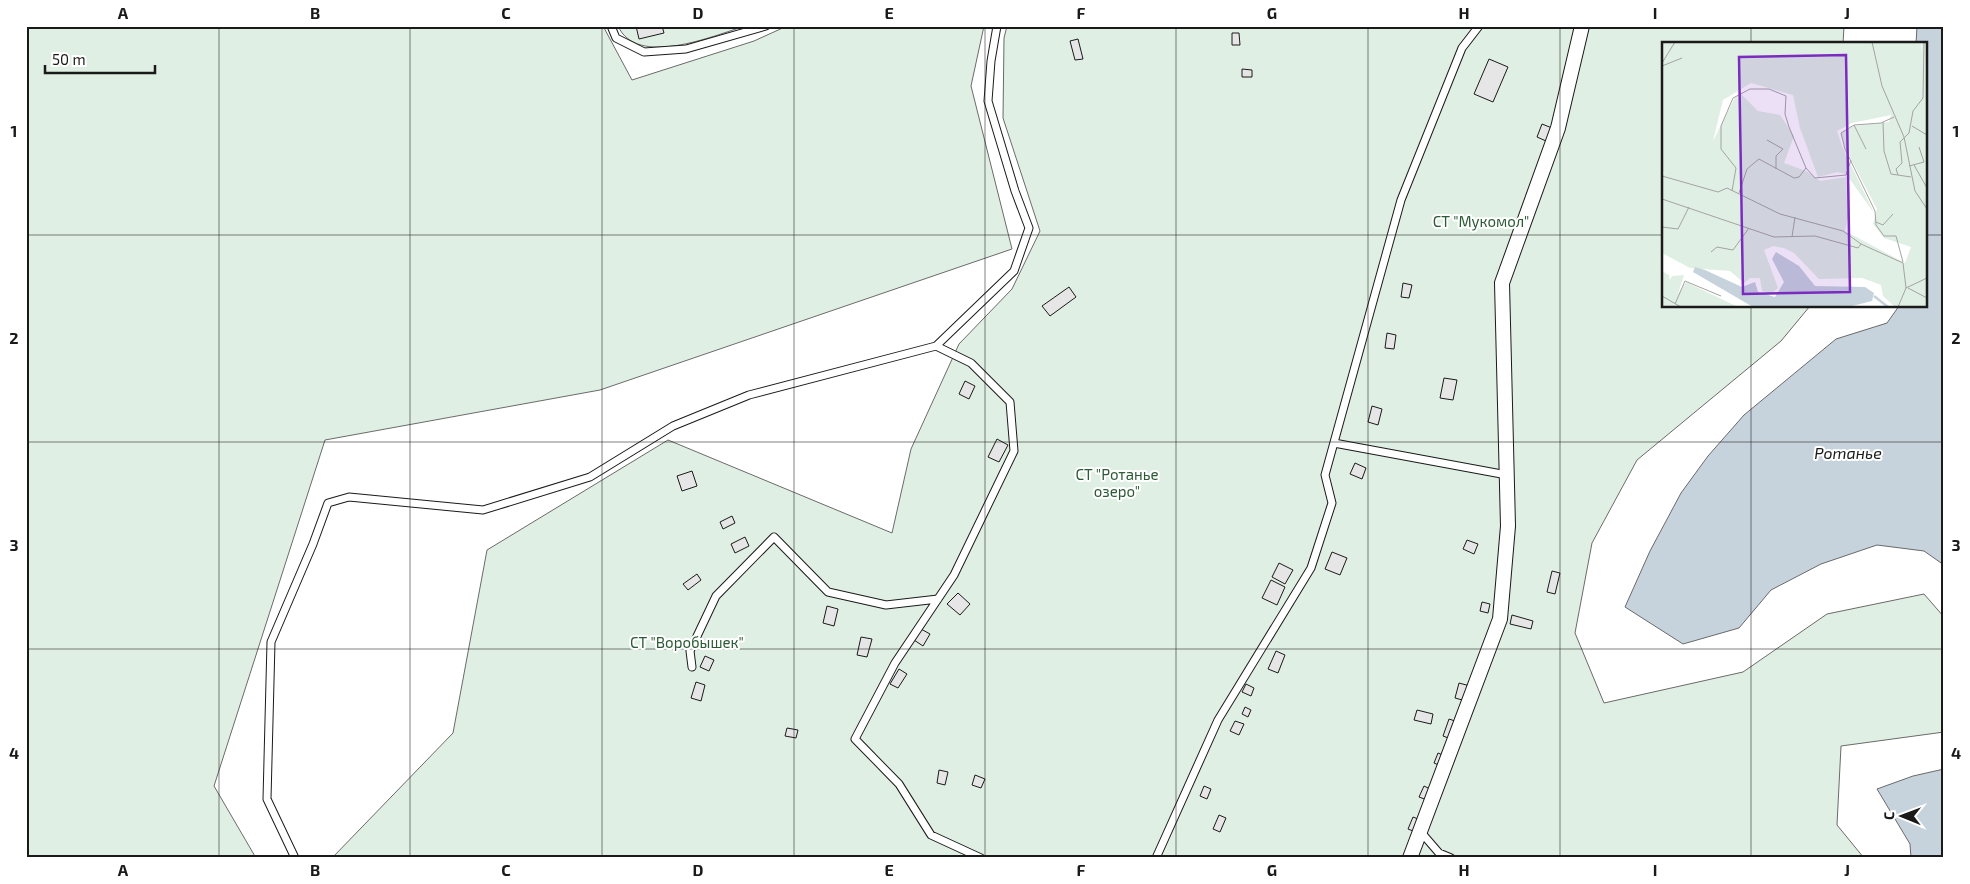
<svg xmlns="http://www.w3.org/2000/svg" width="1970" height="884" font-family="'Exo 2',sans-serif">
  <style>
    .green { fill: #e0efe3; stroke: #6a6a6a }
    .water { fill: #c6d2dc; stroke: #6a6a6a }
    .building { fill: #e6e6e6; stroke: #1a1a1a }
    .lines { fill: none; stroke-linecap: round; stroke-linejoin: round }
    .service-casing { stroke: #1a1a1a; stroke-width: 9 }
    .minor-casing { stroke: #1a1a1a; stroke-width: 16 }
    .service { stroke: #fff; stroke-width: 7 }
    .minor { stroke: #fff; stroke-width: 14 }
    .grid { fill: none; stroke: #1a1a1a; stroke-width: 1; stroke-opacity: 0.55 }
    .labels { text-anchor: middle; stroke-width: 4; stroke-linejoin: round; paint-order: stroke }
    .park-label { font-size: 15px; fill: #2b5a34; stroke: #fff }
    .water-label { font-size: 16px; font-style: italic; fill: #1a1a1a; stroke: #fff }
    .inset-river { fill: none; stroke: #c6d2dc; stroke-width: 2.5 }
    .inset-road { fill: none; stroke: #a3a3a3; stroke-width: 1 }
    .view { fill: #7b2cbf; fill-opacity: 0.15; stroke: #7b2cbf; stroke-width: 2.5 }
    .inset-edge { fill: none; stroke: #1a1a1a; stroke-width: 2.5 }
    .neatline { fill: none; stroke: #1a1a1a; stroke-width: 2 }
    .grid-label { font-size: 16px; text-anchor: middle; font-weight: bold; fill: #1a1a1a }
  </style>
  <rect width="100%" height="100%" fill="#fff"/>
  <path class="green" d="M 26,26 L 603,26 L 632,80 L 754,41 L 787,26 L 984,26 L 971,86 L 1012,249 L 600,390 L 325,440 L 214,786 L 256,858 L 26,858 Z
    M 618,26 L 745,26 C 713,36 637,68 618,26 Z
    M 1007,26 L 1844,26 L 1843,44 L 1664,44 L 1664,306 L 1810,306 L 1781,341 L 1637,460 L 1592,543 L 1575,633 L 1604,703 L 1743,672 L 1827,614 L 1924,594 L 1944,617 L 1944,732 L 1841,746 L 1837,825 L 1864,858 L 332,858 L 453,733 L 487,550 L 668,440 L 892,533 L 911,449 L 959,344 L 1012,289 L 1040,231 L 1003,118 L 1004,38 Z"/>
  <path class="water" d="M 1917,26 L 1944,26 L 1944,565 L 1924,551 L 1877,545 L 1821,564 L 1771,590 L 1739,628 L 1683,644 L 1625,607 L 1650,551 L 1681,493 L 1708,456 L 1744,415 L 1836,339 L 1887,323 L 1899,306 L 1926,306 L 1926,44 L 1916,44 Z
    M 1944,769 L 1944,858 L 1911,858 L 1910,844 L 1877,789 L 1913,776 Z"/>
  <path class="building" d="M 636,26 L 662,26 L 664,33 L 639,39 Z
    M 1232,33 L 1239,33 L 1240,45 L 1232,45 Z
    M 1078,39 L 1083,59 L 1075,60 L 1070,41 Z
    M 1489,59 L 1508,67 L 1493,102 L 1474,94 Z
    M 1242,69 L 1252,70 L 1252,77 L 1242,77 Z
    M 1542,124 L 1552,128 L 1546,141 L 1537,137 Z
    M 1403,283 L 1412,285 L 1409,298 L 1401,297 Z
    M 1069,287 L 1076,297 L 1050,316 L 1042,306 Z
    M 1387,333 L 1396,335 L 1394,349 L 1385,348 Z
    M 1444,378 L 1457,380 L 1453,400 L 1440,398 Z
    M 965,381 L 975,386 L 969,399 L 959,394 Z
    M 1372,406 L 1382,409 L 1378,425 L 1368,422 Z
    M 997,439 L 1008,445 L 999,462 L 988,457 Z
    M 1355,463 L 1366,468 L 1362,479 L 1350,474 Z
    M 692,471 L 697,486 L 682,491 L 677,476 Z
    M 732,516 L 735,523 L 723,529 L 720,522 Z
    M 745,537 L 749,546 L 735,553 L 731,544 Z
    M 1467,540 L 1478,544 L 1474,554 L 1463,549 Z
    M 1332,552 L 1347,558 L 1340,575 L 1325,569 Z
    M 1279,563 L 1293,570 L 1285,584 L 1272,577 Z
    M 1552,571 L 1560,573 L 1555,594 L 1547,592 Z
    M 697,574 L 701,580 L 688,590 L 683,584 Z
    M 1271,580 L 1285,587 L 1277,605 L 1262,598 Z
    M 958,593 L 970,604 L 960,615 L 947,604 Z
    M 1482,602 L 1490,604 L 1488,613 L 1480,611 Z
    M 827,606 L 838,609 L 834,626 L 823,623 Z
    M 1512,615 L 1533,621 L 1531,629 L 1510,624 Z
    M 921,629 L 930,634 L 923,646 L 914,640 Z
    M 861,637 L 872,639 L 867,657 L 857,655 Z
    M 1276,651 L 1285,655 L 1278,673 L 1268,669 Z
    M 705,656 L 714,660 L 709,671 L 700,667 Z
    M 899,669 L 907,674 L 898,688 L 890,684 Z
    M 696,682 L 705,685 L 701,701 L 691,698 Z
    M 1459,683 L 1470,686 L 1466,701 L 1455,698 Z
    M 1246,684 L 1254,688 L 1251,696 L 1242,692 Z
    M 1245,707 L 1251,710 L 1248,717 L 1242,714 Z
    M 1417,710 L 1433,714 L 1431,724 L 1414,720 Z
    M 1449,719 L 1458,722 L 1451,739 L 1443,736 Z
    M 1235,721 L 1244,724 L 1239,735 L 1230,731 Z
    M 787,728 L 798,730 L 796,738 L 785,736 Z
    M 1438,753 L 1445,756 L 1441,766 L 1434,763 Z
    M 939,770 L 948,772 L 945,785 L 937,783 Z
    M 975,775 L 985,779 L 981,788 L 972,785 Z
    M 1204,786 L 1211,789 L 1207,799 L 1200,796 Z
    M 1424,786 L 1432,790 L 1427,800 L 1419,797 Z
    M 1219,815 L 1226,818 L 1220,832 L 1213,829 Z
    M 1413,817 L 1418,819 L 1413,831 L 1408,829 Z"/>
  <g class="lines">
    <g class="service-casing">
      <path id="service" d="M 611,26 L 616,38 L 644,52 L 686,49 L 766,26
        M 936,346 L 971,363 L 1010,402 L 1014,451 L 954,575 L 895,663 L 855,739 L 899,784 L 931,835 L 981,858
        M 1334,443 L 1507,475
        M 692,667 L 690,651 L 716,596 L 774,537 L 828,592 L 886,605 L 938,599
        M 1420,831 L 1439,853 L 1451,858
        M 295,858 L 267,799 L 271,642 L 313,544 L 328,503 L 349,497 L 483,510 L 590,477 L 673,426 L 749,395 L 936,346 L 1014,271 L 1029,228 L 1015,191 L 988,101 L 991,61 L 997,26
        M 1156,858 L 1218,720 L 1311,568 L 1332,503 L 1325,475 L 1401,200 L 1462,48 L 1479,26"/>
    </g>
    <g class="minor-casing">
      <path id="minor" d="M 1410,858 L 1500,619 L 1508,526 L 1502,283 L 1558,128 L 1582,26"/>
    </g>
    <use href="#service" class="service"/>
    <use href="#minor" class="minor"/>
  </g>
  <path class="grid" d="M 219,26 L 219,858M 410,26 L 410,858M 602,26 L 602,858M 794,26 L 794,858M 985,26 L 985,858M 1176,26 L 1176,858M 1368,26 L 1368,858M 1560,26 L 1560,858M 1751,26 L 1751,44M 26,235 L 1664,235M 1926,235 L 1944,235M 1751,306 L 1751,858M 26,442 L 1944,442M 26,649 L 1944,649"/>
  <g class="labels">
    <g class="park-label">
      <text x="1481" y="227">СТ "Мукомол"</text>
      <text x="1117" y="480">СТ "Ротанье<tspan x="1117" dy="17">озеро"</tspan></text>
      <text x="687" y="648">СТ "Воробышек"</text>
    </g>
    <g class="water-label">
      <text x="1848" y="459">Ротанье</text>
    </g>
  </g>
  <g transform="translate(1662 42)">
    <rect width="265" height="265" fill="#fff"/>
    <path d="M 0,0 L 259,0 L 260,11 L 260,0 L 265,0 L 265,265 L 232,264 L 221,254 L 219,243 L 200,236 L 157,237 L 132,211 L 122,206 L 111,204 L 102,208 L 116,246 L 109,252 L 100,249 L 98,236 L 88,236 L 82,241 L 68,229 L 28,226 L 0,211 L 0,133 L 3,131 L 0,129 ZM 89,41 L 131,53 L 138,86 L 156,135 L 175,130 L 184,132 L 212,171 L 180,104 L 175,89 L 190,81 L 229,73 L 227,80 L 191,84 L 179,91 L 184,108 L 215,167 L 211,182 L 222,196 L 249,205 L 243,221 L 183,189 L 186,175 L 184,135 L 158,139 L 144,129 L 122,121 L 132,94 L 118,73 L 96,69 L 79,52 L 73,55 L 51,99 L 61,58 ZM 0,229 L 7,233 L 8,238 L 10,234 L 22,233 L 16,252 L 24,240 L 76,265 L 0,265 Z" fill="#e0efe3" fill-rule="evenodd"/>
    <path d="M 114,210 L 137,224 L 153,244 L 203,245 L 212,251 L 210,259 L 186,265 L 91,265 L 31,230 L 33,225 L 43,228 L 80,245 L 93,240 L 96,250 L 113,255 L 122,240 L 110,217 Z" fill="#c6d2dc"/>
    <path class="inset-river" d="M 212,254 L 226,265"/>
    <path class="inset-road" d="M 210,0 L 220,44 L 242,95 L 253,149 L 265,167M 0,21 L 13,0M 0,24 L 20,16M 221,80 L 222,109 L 229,132 L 249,135M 192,83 L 179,91 L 183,107 L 213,169 L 214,183 L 222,194 L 234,194 L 241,220M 250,84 L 265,93M 105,98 L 121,107 L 114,114 L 114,127M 204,107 L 192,83 L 219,81 L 232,75M 252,123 L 265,146M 247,124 L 262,120 L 257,105M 236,133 L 234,127 L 240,121 L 238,100 L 247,91 L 251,69 L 261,56 L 262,0M 0,134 L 56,150 L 65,146 L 118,172 L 181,189 L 199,202M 70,149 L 74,126 L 59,107 L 59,84 L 71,56 L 88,47 L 107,47 L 124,54 L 123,72 L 127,85 L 144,126 L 153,136 L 184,133 L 189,118M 77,151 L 85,127 L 97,117 L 132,136 L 137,135 L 144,126M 0,157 L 112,195 L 153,194 L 196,206 L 199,202 L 241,221 L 244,246M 214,180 L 221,183 L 231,172M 0,185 L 16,187 L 27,165M 130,195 L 133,175M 49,210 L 55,205 L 71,208 L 87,186M 246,246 L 265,256M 0,254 L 19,265M 13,262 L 23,239 L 59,254M 236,265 L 244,246 L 265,236"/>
    <path class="view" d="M 184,13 L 188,250 L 81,252 L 77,15 Z"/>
    <rect width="265" height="265" class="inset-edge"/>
  </g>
  <rect width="1970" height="884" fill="none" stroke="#ffffff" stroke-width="55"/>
  <g transform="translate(1902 816) rotate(271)" stroke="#ffffff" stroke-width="4" paint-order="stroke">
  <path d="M0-4L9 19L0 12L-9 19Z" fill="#1a1a1a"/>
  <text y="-8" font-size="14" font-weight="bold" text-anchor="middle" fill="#1a1a1a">С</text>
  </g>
  <path d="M45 65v8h110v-8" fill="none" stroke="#1a1a1a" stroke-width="2.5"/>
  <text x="52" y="65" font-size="15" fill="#1a1a1a" stroke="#ffffff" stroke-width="4" paint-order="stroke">50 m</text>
  <rect x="28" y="28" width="1914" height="828" class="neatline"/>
  <g class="grid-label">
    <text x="123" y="19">A</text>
    <text x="315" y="19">B</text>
    <text x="506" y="19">C</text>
    <text x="698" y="19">D</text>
    <text x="889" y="19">E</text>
    <text x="1081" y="19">F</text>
    <text x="1272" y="19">G</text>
    <text x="1464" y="19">H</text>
    <text x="1655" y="19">I</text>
    <text x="1847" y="19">J</text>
    <text x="14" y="137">1</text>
    <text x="1956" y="137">1</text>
    <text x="14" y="344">2</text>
    <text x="1956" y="344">2</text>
    <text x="14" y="551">3</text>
    <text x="1956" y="551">3</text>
    <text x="14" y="759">4</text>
    <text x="1956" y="759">4</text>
    <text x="123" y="876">A</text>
    <text x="315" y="876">B</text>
    <text x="506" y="876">C</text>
    <text x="698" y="876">D</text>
    <text x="889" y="876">E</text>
    <text x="1081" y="876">F</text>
    <text x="1272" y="876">G</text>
    <text x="1464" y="876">H</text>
    <text x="1655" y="876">I</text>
    <text x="1847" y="876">J</text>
  </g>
</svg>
